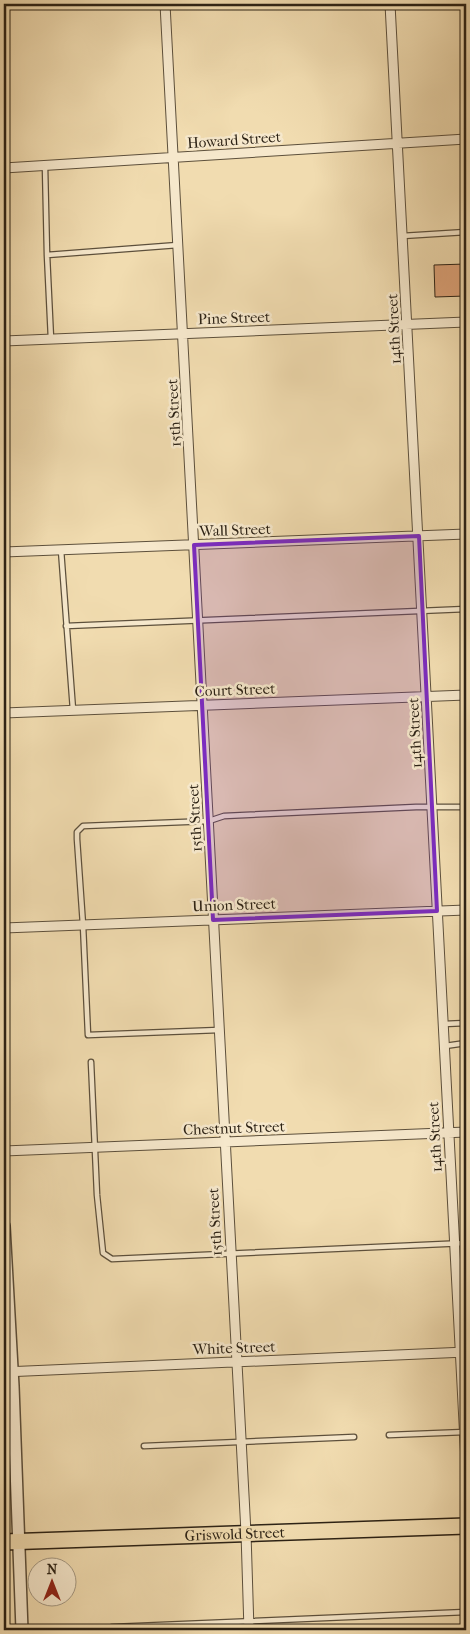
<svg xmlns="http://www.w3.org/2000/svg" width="470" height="1634" font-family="'IM FELL French Canon',serif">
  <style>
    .building { fill: #e0a57b; stroke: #2c2215 }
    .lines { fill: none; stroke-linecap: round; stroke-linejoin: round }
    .service-casing { stroke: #5d503c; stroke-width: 7 }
    .minor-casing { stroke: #5d503c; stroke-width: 11 }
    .tertiary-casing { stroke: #5d503c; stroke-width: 14 }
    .primary-casing { stroke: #2c2215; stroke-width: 18 }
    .service { stroke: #f6e8cc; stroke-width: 4.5 }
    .minor { stroke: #f6e8cc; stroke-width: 9 }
    .tertiary { stroke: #f6e8cc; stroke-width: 11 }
    .primary { stroke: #f1dcb0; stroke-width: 15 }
    .marked { fill: #7b2cbf; fill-opacity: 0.2; stroke: #7b2cbf; stroke-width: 4; stroke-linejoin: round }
    .labels { text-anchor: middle; stroke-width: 5; stroke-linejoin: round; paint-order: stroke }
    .street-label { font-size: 15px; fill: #2c2215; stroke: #f6e8cc }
  </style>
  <rect width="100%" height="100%" fill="#f1dcb0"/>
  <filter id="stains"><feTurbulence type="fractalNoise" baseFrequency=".004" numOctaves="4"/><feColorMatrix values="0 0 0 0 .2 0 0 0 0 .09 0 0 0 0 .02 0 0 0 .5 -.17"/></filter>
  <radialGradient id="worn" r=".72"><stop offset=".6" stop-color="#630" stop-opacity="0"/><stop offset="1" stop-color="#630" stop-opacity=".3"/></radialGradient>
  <path class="building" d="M 466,264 L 466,296 L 435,297 L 434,265 Z"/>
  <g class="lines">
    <g class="service-casing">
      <path id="service" d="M 45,166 L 47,255
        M 402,236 L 466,232
        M 51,339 L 47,255 L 178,245
        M 61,550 L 73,710
        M 66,626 L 466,609
        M 444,1024 L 466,1023
        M 219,1030 L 88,1035 L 83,925 L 77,839 L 77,832 L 83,826 L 209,821 L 224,816 L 416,807 L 466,807
        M 445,1046 L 466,1043
        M 91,1062 L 97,1195 L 103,1253 L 112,1259 L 466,1243
        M 389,1435 L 465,1432
        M 144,1446 L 354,1437
        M 4,1452 L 14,1452
        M 112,1627 L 466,1612"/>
    </g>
    <g class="minor-casing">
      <path id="minor" d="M 165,4 L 246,1533 L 249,1630
        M 390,4 L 466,1461
        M 4,168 L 466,139
        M 4,341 L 466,322
        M 4,552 L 466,534
        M 4,713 L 466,695
        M 4,928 L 466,910
        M 4,1151 L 466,1132
        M 4,1372 L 466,1352"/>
    </g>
    <g class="tertiary-casing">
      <path id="tertiary" d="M 4,1226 L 13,1386 L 22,1630"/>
    </g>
    <g class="primary-casing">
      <g id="primary">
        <path id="s1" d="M 4,1542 L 466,1526"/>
      </g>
    </g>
    <use href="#service" class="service"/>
    <use href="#minor" class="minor"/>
    <use href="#tertiary" class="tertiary"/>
    <use href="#primary" class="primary"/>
  </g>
  <path class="marked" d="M 419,536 L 437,911 L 213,920 L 194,545 Z"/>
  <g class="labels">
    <g class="street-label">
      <text transform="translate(234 140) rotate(-4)" y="5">Howard Street</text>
      <text transform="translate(234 318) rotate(-2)" y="5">Pine Street</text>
      <text transform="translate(394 329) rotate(-93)" y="5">14th Street</text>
      <text transform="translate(174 413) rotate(-93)" y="5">15th Street</text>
      <text transform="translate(235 530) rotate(-2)" y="5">Wall Street</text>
      <text transform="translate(235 690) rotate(-2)" y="5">Court Street</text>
      <text transform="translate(415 733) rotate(-93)" y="5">14th Street</text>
      <text transform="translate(195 818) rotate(-93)" y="5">15th Street</text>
      <text transform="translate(234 905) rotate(-2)" y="5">Union Street</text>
      <text transform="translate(234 1128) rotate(-2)" y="5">Chestnut Street</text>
      <text transform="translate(435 1137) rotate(-93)" y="5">14th Street</text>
      <text transform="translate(215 1222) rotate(-93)" y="5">15th Street</text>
      <text transform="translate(234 1348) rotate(-2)" y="5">White Street</text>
      <text dy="5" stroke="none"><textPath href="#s1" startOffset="231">Griswold Street</textPath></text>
    </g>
  </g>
  <rect width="470" height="1634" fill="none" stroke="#f1dcb0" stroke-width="20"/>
  <rect x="5" y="5" width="460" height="1624" fill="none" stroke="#2c2215" stroke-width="2.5"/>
  <rect x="10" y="10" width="450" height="1614" fill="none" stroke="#2c2215"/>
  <g transform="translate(52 1582)"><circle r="24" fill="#f6e8cc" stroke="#a59983"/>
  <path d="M0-4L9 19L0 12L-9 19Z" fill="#8f2418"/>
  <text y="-8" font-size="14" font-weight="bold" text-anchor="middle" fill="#2c2215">N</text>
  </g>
  <rect width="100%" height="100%" filter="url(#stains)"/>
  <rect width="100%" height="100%" fill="url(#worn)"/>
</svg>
